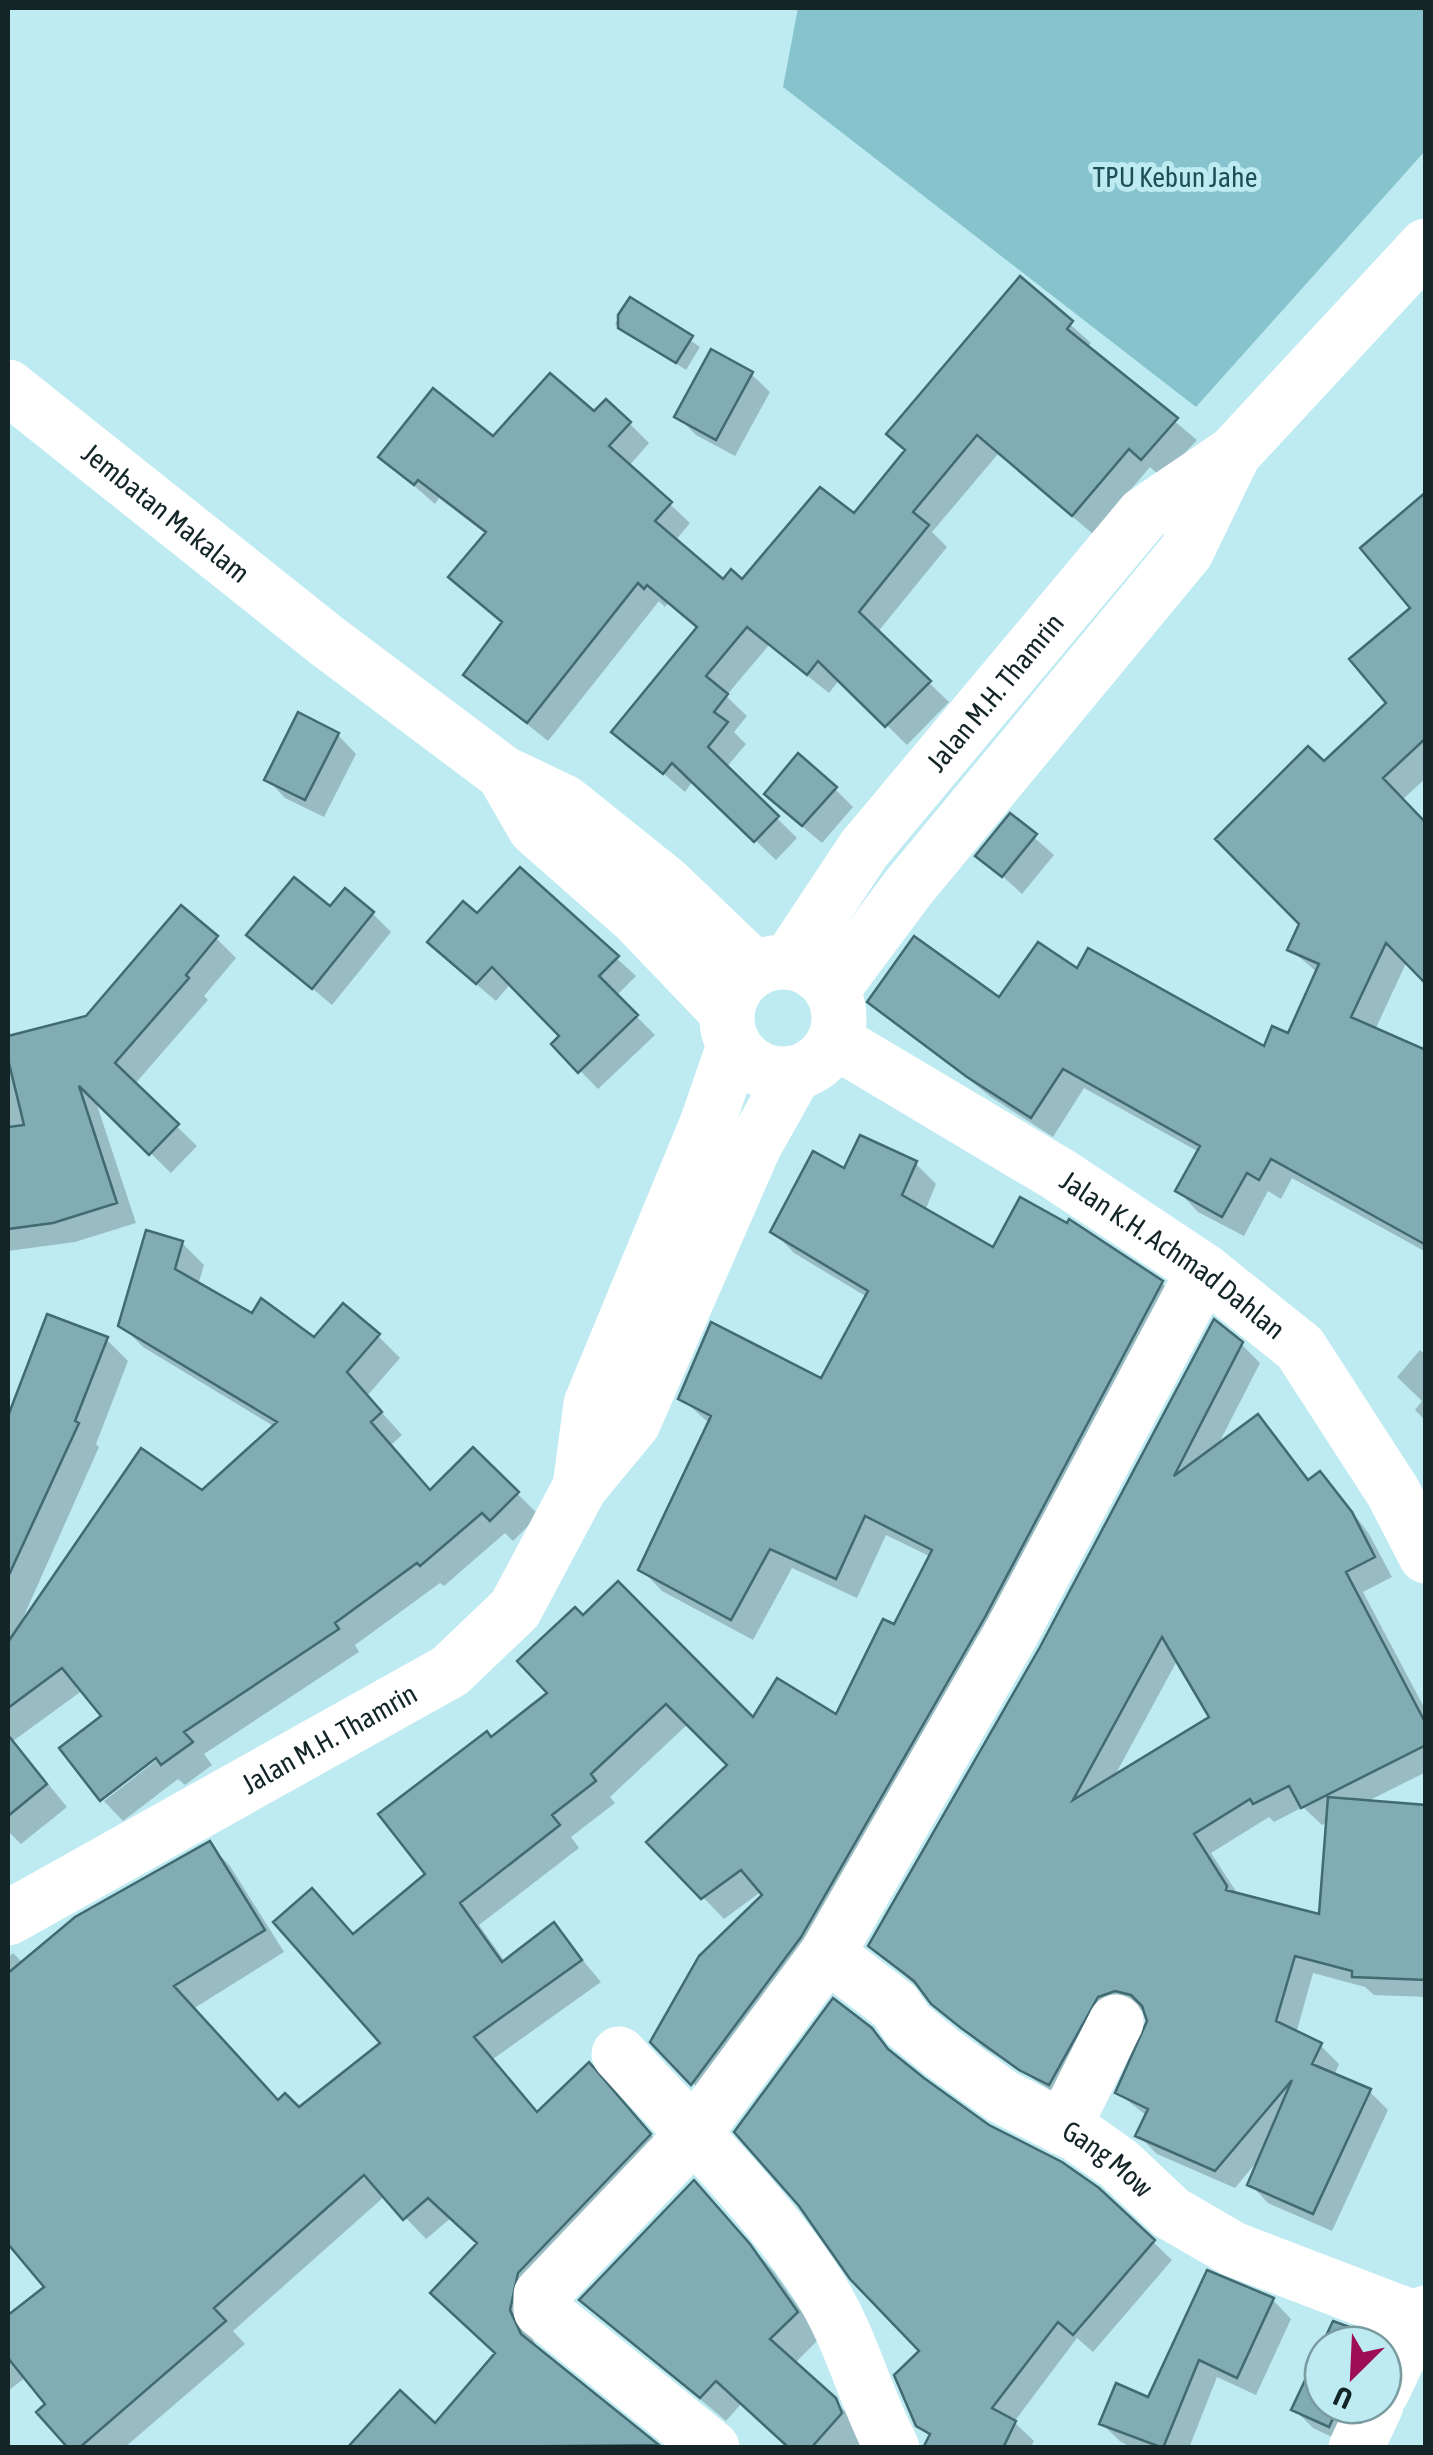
<svg xmlns="http://www.w3.org/2000/svg" width="1433" height="2455" font-family="'Asap Condensed',sans-serif">
  <style>
    .green { fill: #86c3cc }
    .shadow { fill: #0003; fill-rule: evenodd }
    .building { fill: #81acb3; stroke: #416a71; stroke-width: 2.5; fill-rule: evenodd }
    .lines { fill: none; stroke-linecap: round; stroke-linejoin: round }
    .minor { stroke: #fff; stroke-width: 55 }
    .major { stroke: #fff; stroke-width: 55 }
    .highway { stroke: #fff; stroke-width: 55 }
    .labels { text-anchor: middle; stroke-width: 10; stroke-linejoin: round; paint-order: stroke }
    .park-label { font-size: 28px; fill: #1d4f56; stroke: #beebf2 }
    .street-label { font-size: 28px; fill: #142528; stroke: #beebf2 }
  </style>
  <rect width="100%" height="100%" fill="#beebf2"/>
  <path class="green" d="M 798,8 L 1425,8 L 1425,151 L 1196,407 L 783,87 Z"/>
  <path class="shadow" d="M 1020,280 L 1091,343 L 1087,348 L 1197,440 L 1162,478 L 1150,467 L 1093,534 L 998,454 L 932,532 L 947,547 L 877,633 L 949,702 L 907,745 L 840,679 L 829,693 L 769,645 L 726,696 L 747,716 L 734,732 L 746,744 L 726,768 L 797,838 L 776,860 L 693,781 L 685,792 L 615,732 L 699,629 L 668,603 L 665,607 L 659,601 L 548,741 L 466,675 L 504,624 L 452,577 L 487,535 L 439,498 L 435,504 L 381,457 L 493,439 L 594,415 L 629,423 L 649,443 L 629,466 L 690,523 L 675,541 L 723,583 L 743,583 L 854,517 L 907,451 Z
    M 630,300 L 700,347 L 686,370 L 615,324 Z
    M 751,374 L 770,392 L 735,456 L 696,435 L 677,416 Z
    M 1426,502 L 1426,778 L 1402,800 L 1407,961 L 1375,1030 L 1426,1053 L 1426,1252 L 1292,1178 L 1281,1199 L 1268,1191 L 1244,1236 L 1198,1212 L 1178,1191 L 1199,1152 L 1084,1088 L 1053,1137 L 991,1097 L 870,1002 L 1000,1000 L 1077,972 L 1265,1049 L 1289,1036 L 1318,973 L 1290,949 L 1302,923 L 1324,765 L 1389,704 L 1413,608 Z
    M 338,735 L 356,754 L 324,817 L 285,798 L 267,779 Z
    M 835,789 L 853,807 L 822,843 L 785,812 Z
    M 1011,817 L 1054,855 L 1022,894 L 979,855 Z
    M 520,870 L 636,976 L 616,996 L 655,1035 L 598,1089 L 554,1044 L 563,1036 L 511,983 L 496,1001 L 449,961 L 477,916 Z
    M 373,914 L 391,932 L 332,1005 L 249,935 Z
    M 216,938 L 236,958 L 204,996 L 208,1000 L 134,1085 L 197,1146 L 171,1173 L 95,1099 L 136,1223 L 75,1242 L 8,1251 L 8,1038 L 87,1018 Z
    M 915,1163 L 936,1184 L 925,1211 L 994,1250 L 1162,1283 L 1183,1305 L 713,2104 L 653,2041 L 765,1895 L 762,1891 L 724,1919 L 650,1842 L 731,1765 L 689,1723 L 610,1797 L 615,1803 L 571,1837 L 579,1848 L 479,1925 L 506,1963 L 554,1926 L 601,1982 L 493,2059 L 539,2114 L 610,2086 L 670,2157 L 530,2333 L 539,2352 L 657,2448 L 373,2448 L 435,2426 L 498,2354 L 479,2244 L 451,2218 L 426,2239 L 385,2196 L 233,2331 L 245,2344 L 124,2448 L 71,2448 L 48,2405 L 26,2377 L 8,2391 L 8,2317 L 48,2287 L 8,2240 L 8,1958 L 13,1953 L 23,1963 L 209,1844 L 230,1866 L 284,1952 L 193,2009 L 279,2103 L 299,2110 L 383,2043 L 354,1936 L 428,1874 L 492,1739 L 550,1693 L 520,1662 L 754,1721 L 837,1718 L 895,1628 L 931,1557 L 886,1535 L 857,1598 L 792,1568 L 753,1640 L 662,1591 L 641,1569 L 710,1424 L 681,1398 L 822,1381 L 867,1297 L 794,1253 L 773,1231 L 845,1171 Z
    M 182,1243 L 204,1265 L 198,1285 L 253,1317 L 314,1341 L 378,1336 L 400,1358 L 367,1396 L 402,1435 L 391,1445 L 432,1492 L 473,1450 L 539,1515 L 513,1541 L 505,1533 L 444,1586 L 440,1583 L 355,1645 L 359,1652 L 204,1754 L 212,1765 L 185,1785 L 178,1779 L 123,1821 L 104,1801 L 167,1752 L 105,1716 L 83,1690 L 13,1741 L 67,1807 L 21,1844 L 8,1831 L 8,1423 L 49,1317 L 106,1339 L 128,1361 L 96,1444 L 99,1447 L 15,1636 L 202,1493 L 275,1427 L 143,1347 L 121,1325 Z
    M 1241,1344 L 1260,1363 L 1217,1447 L 1257,1417 L 1311,1481 L 1319,1474 L 1338,1493 L 1369,1534 L 1392,1577 L 1363,1592 L 1426,1711 L 1426,1772 L 1366,1802 L 1426,1807 L 1426,1997 L 1374,1995 L 1365,1987 L 1313,1973 L 1296,2034 L 1320,2045 L 1339,2064 L 1334,2076 L 1370,2092 L 1388,2110 L 1332,2231 L 1268,2203 L 1250,2184 L 1259,2159 L 1235,2188 L 1157,2154 L 1138,2135 L 1147,2116 L 1118,2093 L 1150,2021 L 1147,2011 L 1135,2009 L 1069,2102 L 983,2047 L 871,1945 ZM 1178,1659 L 1213,1718 L 1113,1779 ZM 1303,1807 L 1322,1825 L 1329,1821 L 1321,1918 L 1239,1896 L 1211,1853 L 1269,1817 L 1274,1822 Z
    M 1420,1350 L 1426,1355 L 1426,1421 L 1415,1410 L 1422,1401 L 1397,1377 Z
    M 870,2030 L 899,2062 L 987,2127 L 1098,2190 L 1172,2260 L 1093,2352 L 1077,2338 L 1014,2422 L 1034,2441 L 1030,2448 L 926,2448 L 931,2438 L 918,2425 L 922,2351 Z
    M 718,2208 L 774,2272 L 820,2338 L 794,2364 L 860,2425 L 865,2439 L 858,2448 L 790,2448 L 741,2404 L 726,2421 L 582,2300 Z
    M 1208,2274 L 1273,2300 L 1291,2319 L 1256,2395 L 1217,2377 L 1189,2448 L 1133,2448 L 1121,2442 L 1102,2424 L 1150,2400 Z
    M 1323,2347 L 1323,2405 L 1365,2405 L 1347,2444 L 1313,2428 L 1294,2409 Z"/>
  <path class="building" d="M 1020,276 L 1073,321 L 1067,329 L 1178,418 L 1141,460 L 1129,449 L 1072,516 L 977,435 L 913,512 L 929,525 L 859,612 L 931,681 L 885,727 L 818,661 L 807,675 L 747,627 L 706,676 L 728,694 L 714,712 L 728,722 L 708,747 L 779,816 L 754,842 L 672,763 L 663,774 L 611,732 L 697,627 L 647,585 L 644,589 L 638,583 L 527,723 L 463,675 L 502,622 L 448,577 L 486,532 L 418,480 L 414,485 L 378,457 L 433,388 L 493,436 L 550,373 L 594,411 L 606,399 L 631,422 L 609,446 L 672,502 L 655,521 L 723,579 L 731,569 L 742,579 L 820,487 L 854,513 L 905,450 L 886,434 Z
    M 630,297 L 693,336 L 676,363 L 618,328 L 618,315 Z
    M 711,349 L 753,372 L 716,440 L 674,417 Z
    M 1426,492 L 1426,738 L 1383,778 L 1426,823 L 1426,984 L 1386,943 L 1351,1017 L 1426,1050 L 1426,1245 L 1271,1159 L 1259,1180 L 1247,1173 L 1222,1217 L 1175,1191 L 1200,1146 L 1063,1069 L 1031,1118 L 967,1077 L 867,1002 L 914,936 L 999,997 L 1038,942 L 1077,968 L 1088,948 L 1264,1046 L 1272,1026 L 1288,1033 L 1319,964 L 1287,950 L 1299,924 L 1215,839 L 1308,746 L 1324,761 L 1386,703 L 1349,659 L 1410,608 L 1360,548 Z
    M 298,712 L 339,733 L 305,800 L 264,780 Z
    M 798,753 L 837,787 L 802,826 L 764,794 Z
    M 1010,813 L 1037,834 L 1002,877 L 975,856 Z
    M 520,867 L 619,956 L 599,976 L 638,1015 L 578,1073 L 551,1044 L 559,1036 L 492,967 L 476,984 L 427,942 L 463,901 L 477,913 Z
    M 294,877 L 330,906 L 345,888 L 374,912 L 312,989 L 246,935 Z
    M 181,905 L 218,936 L 186,975 L 189,978 L 115,1063 L 179,1124 L 149,1155 L 79,1086 L 117,1203 L 53,1223 L 8,1229 L 8,1127 L 24,1125 L 8,1059 L 8,1036 L 86,1016 Z
    M 860,1135 L 917,1161 L 902,1195 L 993,1247 L 1020,1197 L 1067,1223 L 1069,1219 L 1163,1281 L 985,1617 L 801,1937 L 691,2085 L 650,2042 L 699,1956 L 762,1895 L 741,1870 L 701,1899 L 646,1842 L 727,1765 L 666,1704 L 591,1774 L 596,1781 L 552,1815 L 560,1825 L 460,1903 L 502,1962 L 554,1922 L 582,1960 L 474,2037 L 537,2112 L 589,2062 L 651,2134 L 518,2273 L 510,2310 L 521,2334 L 659,2445 L 347,2448 L 400,2390 L 435,2423 L 495,2353 L 430,2293 L 477,2243 L 428,2198 L 403,2220 L 364,2175 L 214,2308 L 226,2321 L 79,2448 L 68,2448 L 36,2412 L 45,2404 L 8,2358 L 8,2315 L 44,2287 L 8,2244 L 8,1973 L 75,1917 L 210,1841 L 265,1930 L 174,1986 L 278,2100 L 285,2093 L 299,2107 L 380,2043 L 273,1922 L 312,1888 L 353,1934 L 425,1874 L 378,1814 L 487,1731 L 491,1737 L 547,1693 L 517,1661 L 575,1607 L 583,1615 L 618,1581 L 753,1717 L 777,1678 L 836,1714 L 883,1619 L 894,1624 L 932,1550 L 865,1516 L 836,1579 L 770,1549 L 731,1620 L 638,1570 L 711,1416 L 678,1399 L 711,1322 L 821,1378 L 868,1291 L 770,1232 L 813,1151 L 844,1168 Z
    M 146,1230 L 183,1241 L 175,1269 L 252,1313 L 261,1298 L 314,1337 L 343,1303 L 380,1334 L 347,1372 L 382,1412 L 371,1422 L 430,1490 L 473,1447 L 519,1492 L 490,1521 L 482,1513 L 420,1566 L 417,1563 L 335,1623 L 339,1629 L 184,1732 L 193,1742 L 161,1765 L 156,1758 L 100,1801 L 59,1748 L 101,1716 L 62,1668 L 8,1708 L 8,1642 L 141,1448 L 202,1490 L 277,1422 L 118,1326 Z
    M 47,1314 L 108,1337 L 75,1421 L 79,1423 L 8,1577 L 8,1416 Z
    M 1214,1319 L 1243,1342 L 1174,1476 L 1258,1414 L 1308,1480 L 1320,1471 L 1352,1512 L 1375,1557 L 1346,1572 L 1426,1724 L 1426,1745 L 1301,1808 L 1289,1786 L 1253,1804 L 1250,1799 L 1194,1834 L 1227,1886 L 1226,1890 L 1319,1914 L 1328,1797 L 1426,1805 L 1426,1980 L 1352,1977 L 1352,1971 L 1295,1956 L 1276,2021 L 1322,2043 L 1312,2064 L 1371,2089 L 1313,2214 L 1247,2185 L 1292,2080 L 1215,2171 L 1135,2136 L 1148,2109 L 1115,2093 L 1147,2021 L 1142,2006 L 1131,1995 L 1115,1991 L 1098,1997 L 1049,2085 L 1019,2070 L 961,2028 L 931,2004 L 914,1981 L 868,1946 L 1040,1647 ZM 1162,1637 L 1209,1717 L 1073,1800 Z
    M 8,1735 L 47,1784 L 8,1816 Z
    M 833,1998 L 872,2028 L 888,2049 L 924,2078 L 989,2125 L 1062,2162 L 1099,2188 L 1155,2240 L 1073,2335 L 1058,2322 L 992,2408 L 1016,2421 L 1003,2448 L 923,2448 L 930,2434 L 916,2426 L 894,2375 L 919,2351 L 850,2279 L 799,2206 L 734,2132 Z
    M 694,2180 L 750,2244 L 798,2312 L 770,2339 L 836,2398 L 842,2413 L 811,2448 L 789,2448 L 716,2381 L 700,2398 L 579,2300 Z
    M 1207,2270 L 1274,2298 L 1237,2378 L 1199,2360 L 1163,2448 L 1099,2424 L 1116,2383 L 1148,2397 Z
    M 1333,2321 L 1371,2335 L 1366,2345 L 1323,2345 L 1323,2405 L 1339,2405 L 1329,2427 L 1291,2410 Z"/>
  <g class="lines">
    <g class="minor">
      <path id="s1" d="M 8,387 L 327,641 L 503,773 L 564,802 L 665,883 L 755,969"/>
      <path d="M 505,776 L 535,828 L 636,917 L 727,1012"/>
      <path id="s2" d="M 827,1954 L 895,2006 L 908,2025 L 942,2053 L 1003,2097 L 1078,2135 L 1119,2164 L 1171,2213 L 1233,2249 L 1416,2319"/>
      <path d="M 619,2054 C 687,2129 764,2201 819,2287 C 851,2337 864,2395 892,2448"/>
      <path d="M 1063,2128 L 1116,2022"/>
      <path d="M 712,2448 L 541,2310 L 541,2295 L 693,2135 L 827,1954 L 1012,1632 L 1204,1271"/>
    </g>
    <path class="major" id="s3" d="M 835,1041 L 1058,1174 L 1204,1271 L 1300,1348 L 1393,1492 L 1426,1556"/>
    <g class="highway">
      <path id="s4" d="M 789,962 L 864,849 L 1144,514 L 1234,453 L 1426,246"/>
      <circle cx="783" cy="1018" r="56"/>
      <path d="M 832,990 L 908,888 L 1186,552 L 1233,455"/>
      <path d="M 580,1487 L 591,1404 L 707,1124 L 734,1046"/>
      <path id="s5" d="M 8,1918 L 450,1671 L 515,1609 L 580,1487 L 633,1423 L 754,1146 L 795,1073"/>
      <path d="M 1383,2390 L 1416,2319 L 1426,2313"/>
      <path d="M 1356,2448 L 1376,2405"/>
    </g>
  </g>
  <g class="labels">
    <g class="park-label">
      <text x="1175" y="187">TPU Kebun Jahe</text>
    </g>
    <g class="street-label">
      <text dy="10" stroke="none"><textPath href="#s1" startOffset="202">Jembatan Makalam</textPath></text>
      <text dy="10" stroke="none"><textPath href="#s4" startOffset="340">Jalan M.H. Thamrin</textPath></text>
      <text dy="10" stroke="none"><textPath href="#s3" startOffset="400">Jalan K.H. Achmad Dahlan</textPath></text>
      <text dy="10" stroke="none"><textPath href="#s5" startOffset="368">Jalan M.H. Thamrin</textPath></text>
      <text dy="10" stroke="none"><textPath href="#s2" startOffset="350">Gang Mow</textPath></text>
    </g>
  </g>
  <rect width="1433" height="2455" fill="none" stroke="#142528" stroke-width="20"/>
  <g transform="translate(1353 2375) rotate(204)"><circle r="48" fill="#beebf2" stroke="#7a9ca1" stroke-width="2.5"/>
  <path d="M0-8L18 38L0 25L-18 38Z" fill="#9e0d57"/>
  <text y="-15" font-size="28" font-weight="bold" text-anchor="middle" fill="#142528">U</text>
  </g>
</svg>
